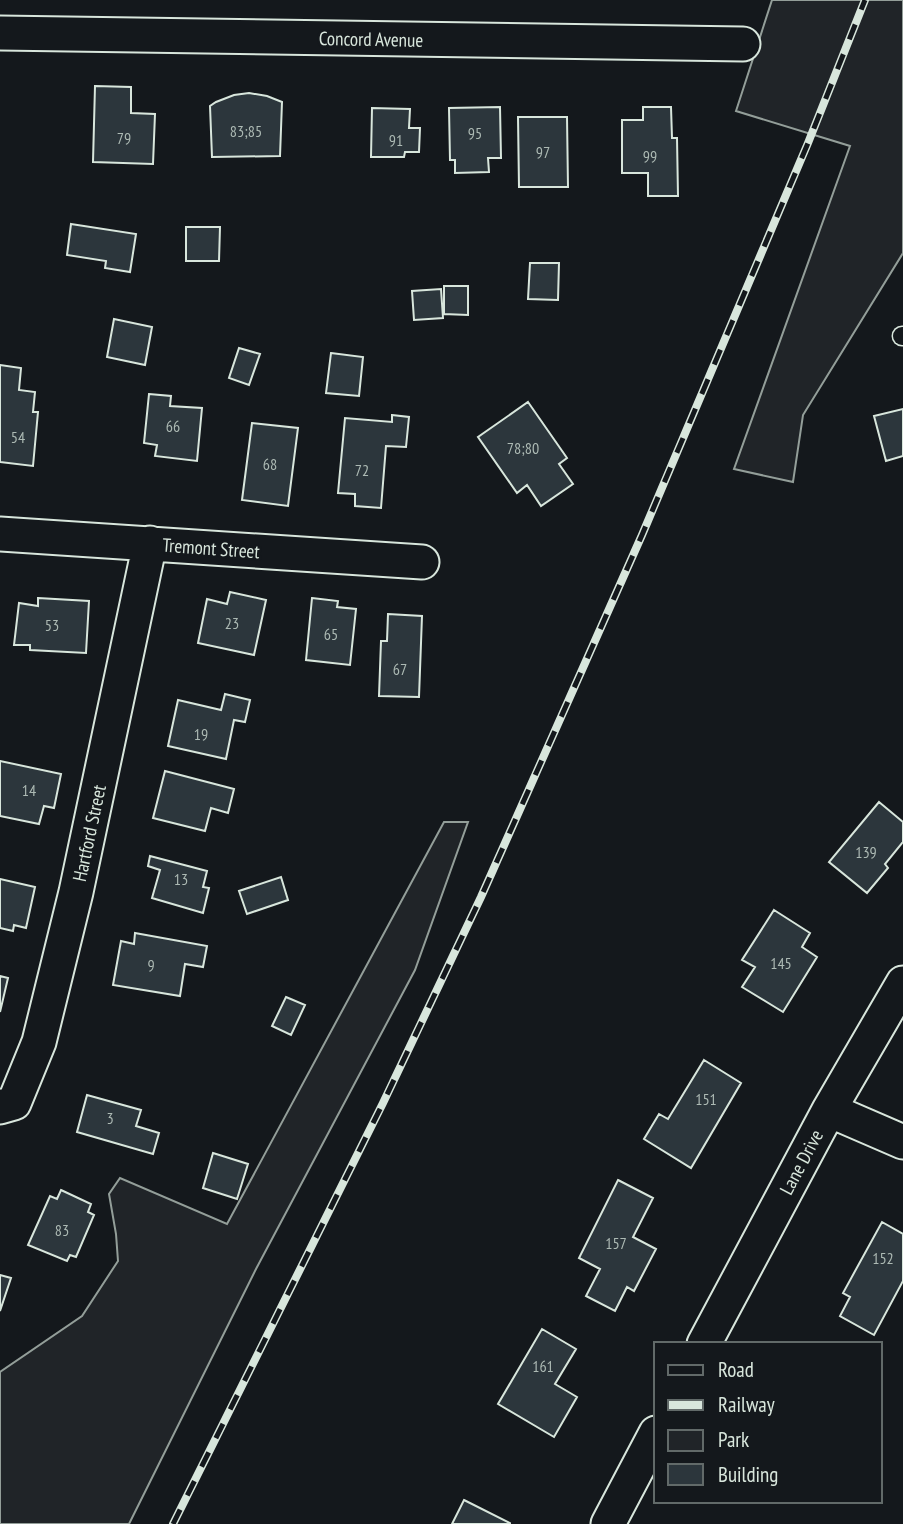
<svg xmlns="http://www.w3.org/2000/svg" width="903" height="1524" font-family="'PT Sans Narrow',sans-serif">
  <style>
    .green { fill: #202428; stroke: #939e99; stroke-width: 2 }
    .building { fill: #2c363c; stroke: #d8e6dc; stroke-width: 2 }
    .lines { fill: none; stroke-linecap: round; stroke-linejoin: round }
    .lane-casing { stroke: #d8e6dc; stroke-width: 21 }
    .street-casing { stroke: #d8e6dc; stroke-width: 37 }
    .lane { stroke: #14181c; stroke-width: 18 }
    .street { stroke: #14181c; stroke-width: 33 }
    .rail-casing { stroke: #d8e6dc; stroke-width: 8 }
    .rail { stroke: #14181c; stroke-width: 5; stroke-dasharray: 16; stroke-linecap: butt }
    .labels { text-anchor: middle; stroke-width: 5; stroke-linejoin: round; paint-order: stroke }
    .number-label { font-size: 16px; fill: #adbab4 }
    .street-label { font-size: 19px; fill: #d8e6dc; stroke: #14181c }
  </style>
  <rect width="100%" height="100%" fill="#14181c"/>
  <path class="green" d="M 772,0 L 903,0 L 903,253 L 803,415 L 793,482 L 734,469 L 850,146 L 736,111 Z
    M 444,822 L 468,822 L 415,970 L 256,1269 L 129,1524 L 0,1524 L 0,1372 L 82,1316 L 118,1261 L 116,1234 L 109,1194 L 120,1178 L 227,1224 Z"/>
  <path class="building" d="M 95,86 L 131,87 L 131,113 L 155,114 L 153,164 L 93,162 Z
    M 249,93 L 267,96 L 282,102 L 280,156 L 212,157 L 210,106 L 216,102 L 234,95 Z
    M 500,107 L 501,158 L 488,158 L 489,172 L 455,173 L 455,160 L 450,160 L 449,108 Z
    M 643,107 L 671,107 L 672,138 L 677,138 L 678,196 L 648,196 L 648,173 L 622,173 L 622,120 L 643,120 Z
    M 372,108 L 410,109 L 409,128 L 420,128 L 419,152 L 405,152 L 404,157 L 371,157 Z
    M 518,117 L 567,117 L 568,187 L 519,187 Z
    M 71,224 L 136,234 L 130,272 L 105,268 L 106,261 L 67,255 Z
    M 186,227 L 220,227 L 219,261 L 186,261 Z
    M 530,263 L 559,263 L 558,300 L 528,299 Z
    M 444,286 L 468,286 L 468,315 L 444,314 Z
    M 441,289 L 443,318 L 414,320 L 412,291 Z
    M 114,319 L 152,327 L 145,365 L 107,357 Z
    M 239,348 L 260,354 L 249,385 L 229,378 Z
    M 331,353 L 363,357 L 359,396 L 326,393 Z
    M 0,365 L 21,368 L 19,390 L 35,392 L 33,412 L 38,412 L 33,466 L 0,462 Z
    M 149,394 L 171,396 L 170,406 L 202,408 L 197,461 L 155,456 L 157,445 L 144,443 Z
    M 528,402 L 567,458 L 559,464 L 573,484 L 541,506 L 527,485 L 517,493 L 478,437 Z
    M 903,409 L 903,456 L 886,461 L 874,416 Z
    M 392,415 L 409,417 L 406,447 L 386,446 L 381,508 L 355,506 L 355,494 L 338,493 L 345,418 L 392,422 Z
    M 252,423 L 298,428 L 288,506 L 242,500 Z
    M 230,592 L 266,600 L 254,655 L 198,643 L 207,599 L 227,604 Z
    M 38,598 L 89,601 L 86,653 L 30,650 L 30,645 L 14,645 L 19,603 L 38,606 Z
    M 312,598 L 338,601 L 337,607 L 356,609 L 350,665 L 306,660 Z
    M 388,614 L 422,616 L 419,697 L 379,696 L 381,641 L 387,641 Z
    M 225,694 L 250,700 L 245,722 L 234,720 L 226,759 L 168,746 L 178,700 L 221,710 Z
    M 0,761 L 61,774 L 54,808 L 44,806 L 39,824 L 0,816 Z
    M 165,771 L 234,789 L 228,813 L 211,808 L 205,831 L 153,818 Z
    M 879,802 L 903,822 L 903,842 L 885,864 L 888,868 L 867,893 L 829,862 Z
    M 150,856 L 207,871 L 203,887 L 209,888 L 203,913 L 152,898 L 160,870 L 148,866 Z
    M 281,877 L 288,900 L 247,914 L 239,891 Z
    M 0,879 L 35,887 L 26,928 L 14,925 L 13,931 L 0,928 Z
    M 774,910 L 810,933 L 802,947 L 817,957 L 783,1012 L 742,987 L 755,967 L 742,960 Z
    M 135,933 L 207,946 L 203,967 L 185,964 L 180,996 L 113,985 L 121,941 L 134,944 Z
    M 0,976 L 8,978 L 0,1012 Z
    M 286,997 L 305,1005 L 291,1035 L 272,1026 Z
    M 704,1060 L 741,1083 L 691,1168 L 644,1139 L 659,1114 L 668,1119 Z
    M 87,1095 L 141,1110 L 136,1126 L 159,1133 L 153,1154 L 77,1132 Z
    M 213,1153 L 248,1164 L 237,1199 L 203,1188 Z
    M 618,1180 L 653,1198 L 633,1237 L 656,1249 L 634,1291 L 627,1287 L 615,1311 L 586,1296 L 600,1269 L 579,1258 Z
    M 61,1190 L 91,1204 L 88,1212 L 94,1215 L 76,1257 L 70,1255 L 67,1261 L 28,1245 L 50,1196 L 57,1199 Z
    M 882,1222 L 903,1234 L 903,1281 L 874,1335 L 840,1316 L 850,1297 L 843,1293 Z
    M 0,1275 L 11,1278 L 0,1311 Z
    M 542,1329 L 576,1349 L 555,1384 L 577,1397 L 554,1437 L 498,1404 Z
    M 464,1500 L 510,1523 L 510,1524 L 452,1524 Z"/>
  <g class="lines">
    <g class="lane-casing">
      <path id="lane" d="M 902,336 L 903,336"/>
    </g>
    <g class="street-casing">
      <path id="street" d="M 0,33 L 743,44
        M 0,534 L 422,562
        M 0,1107 L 14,1103 L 39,1042 L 76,892 L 150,543
        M 829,1110 L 903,1142
        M 704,1344 L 829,1110 L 903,983
        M 608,1524 L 656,1433"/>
    </g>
    <use href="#lane" class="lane"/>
    <use href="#street" class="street"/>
    <g class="rail-casing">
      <path id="rail" d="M 173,1524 L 383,1103 L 481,897 L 642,535 L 808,143 L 865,0"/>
    </g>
    <use href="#rail" class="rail"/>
  </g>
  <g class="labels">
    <g class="number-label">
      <text x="246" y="137">83;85</text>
      <text x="475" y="139">95</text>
      <text x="124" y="144">79</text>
      <text x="396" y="146">91</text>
      <text x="543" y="158">97</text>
      <text x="650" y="162">99</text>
      <text x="173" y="432">66</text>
      <text x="18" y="443">54</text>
      <text x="523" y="454">78;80</text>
      <text x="270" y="470">68</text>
      <text x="362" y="476">72</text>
      <text x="232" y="629">23</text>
      <text x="52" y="631">53</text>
      <text x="331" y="640">65</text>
      <text x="400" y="675">67</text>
      <text x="201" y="740">19</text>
      <text x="29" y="796">14</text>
      <text x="866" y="858">139</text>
      <text x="181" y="885">13</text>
      <text x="781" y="969">145</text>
      <text x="151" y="971">9</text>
      <text x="706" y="1105">151</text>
      <text x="110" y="1124">3</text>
      <text x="62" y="1236">83</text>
      <text x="616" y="1249">157</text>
      <text x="883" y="1264">152</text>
      <text x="543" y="1372">161</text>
    </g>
    <g class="street-label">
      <text transform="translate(371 39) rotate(1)" y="7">Concord Avenue</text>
      <text transform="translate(211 548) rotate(4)" y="7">Tremont Street</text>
      <text transform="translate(89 833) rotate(-78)" y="7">Hartford Street</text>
      <text transform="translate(801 1162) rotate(-62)" y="7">Lane Drive</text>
    </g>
  </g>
  <rect x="654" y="1342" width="228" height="161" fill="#14181c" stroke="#626a69" stroke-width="2"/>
  <rect x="668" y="1365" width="35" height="10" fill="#14181c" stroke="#626a69" stroke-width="2"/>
  <text x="718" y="1377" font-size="21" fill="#d8e6dc">Road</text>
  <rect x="668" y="1400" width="35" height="10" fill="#d8e6dc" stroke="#626a69" stroke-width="2"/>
  <text x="718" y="1412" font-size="21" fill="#d8e6dc">Railway</text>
  <rect x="668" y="1430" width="35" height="21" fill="#202428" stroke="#626a69" stroke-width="2"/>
  <text x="718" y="1447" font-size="21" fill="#d8e6dc">Park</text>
  <rect x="668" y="1464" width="35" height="21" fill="#2c363c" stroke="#626a69" stroke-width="2"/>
  <text x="718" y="1482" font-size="21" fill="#d8e6dc">Building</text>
</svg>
